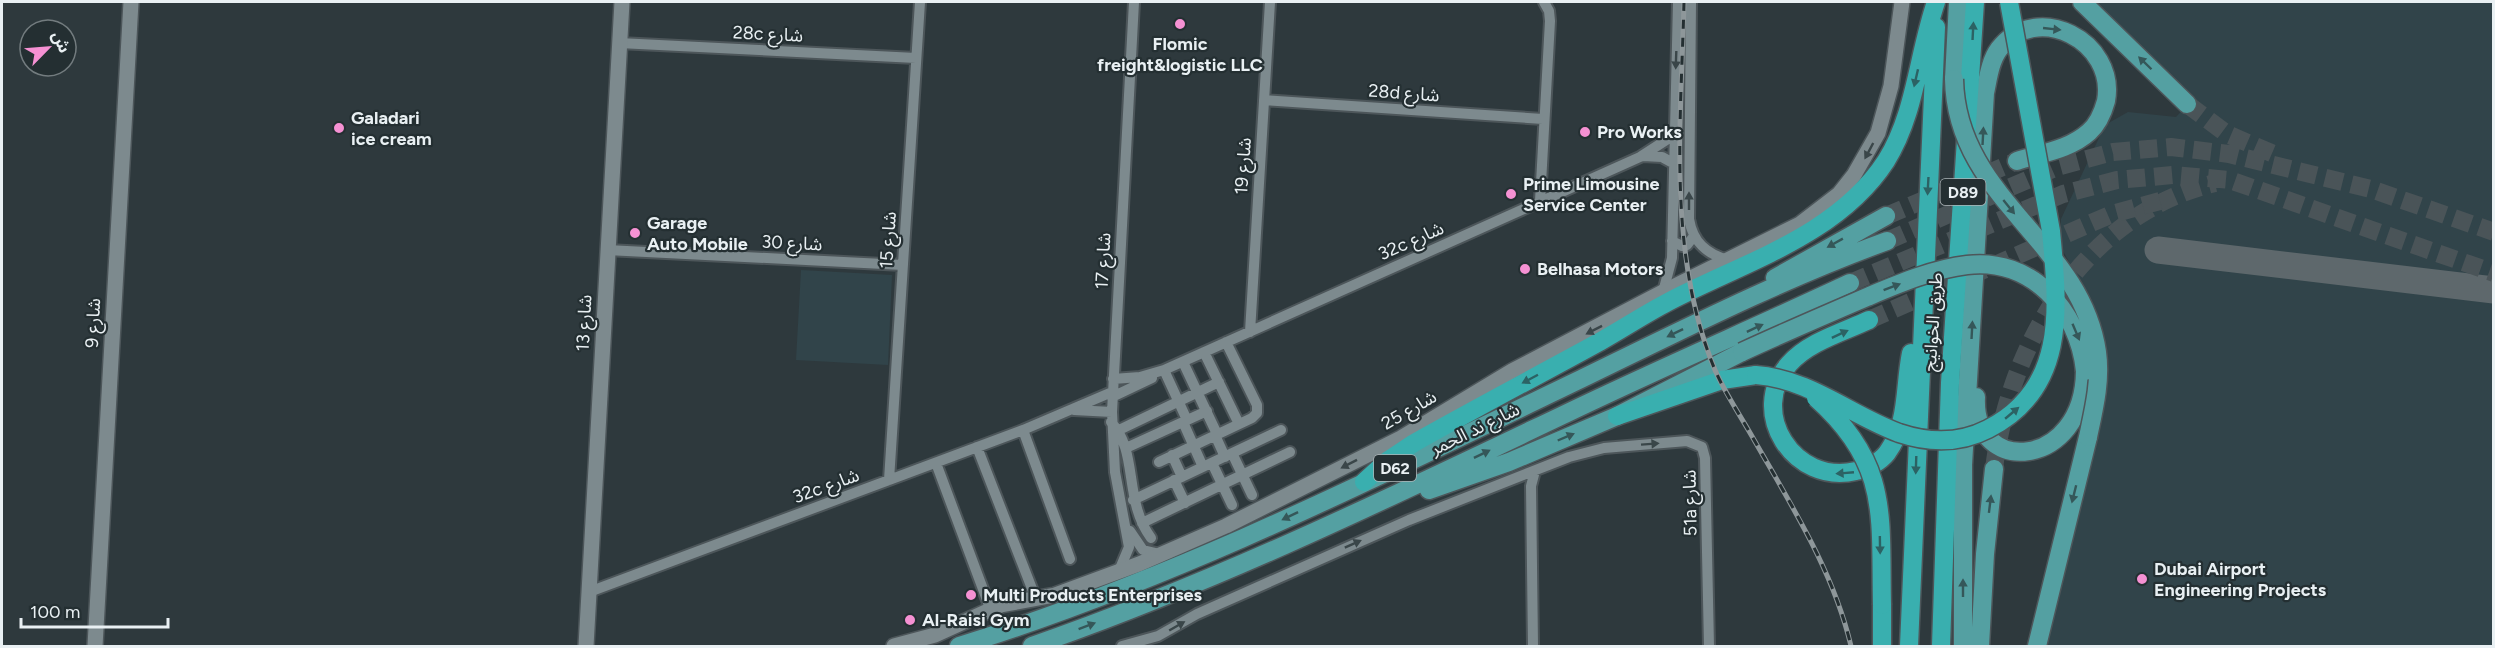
<svg xmlns="http://www.w3.org/2000/svg" width="2495" height="648" font-family="Figtree,'Noto Sans Arabic',sans-serif">
  <style>
    .built { fill: #31444a }
    .lines { fill: none; stroke-linecap: round; stroke-linejoin: round }
    .taxiway { stroke: #5e686c; stroke-width: 27 }
    .primary-tunnel { stroke: #4a5458; stroke-width: 18; stroke-dasharray: 18 9; stroke-linecap: butt }
    .highway-tunnel { stroke: #4a5458; stroke-width: 18; stroke-dasharray: 18 9; stroke-linecap: butt }
    .street-casing { stroke: #4d565a; stroke-width: 14 }
    .secondary-casing { stroke: #4d565a; stroke-width: 18 }
    .primary-casing { stroke: #4d565a; stroke-width: 21 }
    .highway-casing { stroke: #4d565a; stroke-width: 21 }
    .street { stroke: #7d8a8e; stroke-width: 10 }
    .secondary { stroke: #7d8a8e; stroke-width: 15 }
    .primary { stroke: #54a0a2; stroke-width: 18 }
    .highway { stroke: #39afaf; stroke-width: 18 }
    .rail-casing { stroke: #8e979a; stroke-width: 5 }
    .rail { stroke: #242f32; stroke-width: 3; stroke-dasharray: 9; stroke-linecap: butt }
    .primary-bridge-casing { stroke: #4d565a; stroke-width: 21; stroke-linecap: butt }
    .highway-bridge-casing { stroke: #4d565a; stroke-width: 21; stroke-linecap: butt }
    .primary-bridge { stroke: #54a0a2; stroke-width: 18 }
    .highway-bridge { stroke: #39afaf; stroke-width: 18 }
    .oneway { fill: #355759 }
    .oneway2 { fill: #2c6264 }
    .oneway3 { fill: #3a4649 }
    .poi-dot { fill: #f591d3; stroke: #242f32; stroke-width: 2 }
    .labels { text-anchor: middle; stroke-width: 4.5; stroke-linejoin: round; paint-order: stroke }
    .shield { fill: #242f32; stroke: #aeb6b9; stroke-width: 1.5 }
    .shield-label { font-size: 16px; font-weight: bold; fill: #e9f0f3 }
    .street-label { font-size: 18px; fill: #e9f0f3; stroke: #242f32 }
    .poi-label { font-size: 18px; font-weight: bold; fill: #e9f0f3; stroke: #242f32; text-anchor: start }
  </style>
  <rect width="100%" height="100%" fill="#2e393d"/>
  <path class="built" d="M 2087,2 L 2493,2 L 2493,646 L 2030,646 L 2053,539 L 2084,417 L 2087,296 L 2061,247 L 2061,219 L 2105,125 L 2128,112 L 2176,117 L 2192,100 Z
    M 801,270 L 892,275 L 888,365 L 796,360 Z"/>
  <g class="lines">
    <path class="taxiway" d="M 2158,250 L 2494,290"/>
    <path class="primary-tunnel" d="M 2187,104 L 2227,134 L 2276,155
      M 1886,216 L 2017,161
      M 1887,241 L 2057,167 L 2113,152 L 2171,147 L 2229,154 L 2371,189 L 2494,232
      M 1850,283 L 2063,194 L 2117,180 L 2173,175 L 2230,180 L 2494,273
      M 1994,469 C 2009,343 2085,214 2215,183"/>
    <path class="highway-tunnel" d="M 1869,320 L 2112,214 L 2160,201"/>
    <g class="street-casing">
      <path id="street" d="M 1691,2 L 1689,219 C 1693,242 1706,254 1728,260
        M 619,43 L 916,58
        M 1264,100 L 1543,119
        M 1643,156 L 1662,157 L 1673,163
        M 1540,201 L 1550,21 L 1549,11 L 1544,2
        M 1672,241 L 1682,246 L 1687,245 L 1694,236
        M 607,250 L 903,265
        M 1663,292 L 1672,258 L 1678,2
        M 1250,332 L 1270,2
        M 1204,352 L 1239,424
        M 1183,362 L 1217,434
        M 1164,370 L 1187,420
        M 1113,379 L 1140,377 L 1164,370 L 1640,157 L 1674,135
        M 1112,397 L 1152,378
        M 1074,410 L 1112,412
        M 1111,422 C 1139,452 1123,500 1151,538
        M 1183,422 L 1203,467
        M 1023,430 L 1070,559
        M 1119,430 L 1219,382
        M 1215,435 L 1225,457
        M 977,447 L 1036,599
        M 1126,448 L 1207,411
        M 1232,453 L 1252,495
        M 1172,455 L 1182,477
        M 1159,462 L 1252,418 L 1257,413 L 1257,405 L 1226,342
        M 936,463 L 990,608
        M 1212,463 L 1232,505
        M 889,480 L 920,2
        M 1174,480 L 1185,503
        M 1133,500 L 1281,430
        M 1142,523 L 1290,452
        M 1130,531 L 1143,550 L 1160,554
        M 1119,571 L 1129,547 L 1115,472 L 1112,412 L 1134,2
        M 589,592 L 1023,430 L 1112,392
        M 1122,646 L 1158,636 L 1197,614 L 1409,520 L 1569,457 L 1604,448 L 1687,441 L 1702,447 L 1705,458 L 1709,646
        M 1533,646 L 1531,486 L 1535,471"/>
    </g>
    <g class="secondary-casing">
      <path id="secondary" d="M 95,646 L 131,2
        M 586,646 L 622,2
        M 894,646 L 935,635 L 1001,605 L 1055,595 L 1139,564 L 1226,526 L 1401,438 L 1512,371 L 1663,292 L 1800,224 L 1839,194 L 1854,175 L 1878,133 L 1891,86 L 1902,2"/>
    </g>
    <g class="primary-casing">
      <path id="primary" d="M 2082,2 L 2187,104
        M 1954,79 L 1958,2
        M 1775,278 L 1886,216
        M 1976,397 C 1972,478 2084,469 2085,371
        M 1429,490 L 1509,462 L 1617,416 L 1742,352
        M 959,646 C 1175,579 1377,477 1581,379 C 1682,330 1782,279 1887,241
        M 1032,646 C 1214,583 1387,499 1561,416 C 1656,370 1754,328 1850,283
        M 1963,646 L 1963,465 L 1985,93 C 1988,79 1990,61 1999,49 C 2036,0 2117,41 2106,101 C 2103,112 2097,125 2089,132 C 2069,150 2041,153 2017,161
        M 1980,646 L 1985,554 L 1994,469
        M 2037,646 L 2088,437"/>
    </g>
    <g class="highway-casing">
      <path id="highway" d="M 1869,320 C 1843,332 1808,342 1789,364 C 1747,412 1794,486 1856,471 C 1867,469 1880,462 1887,453 C 1909,423 1904,387 1911,353
        M 1617,416 L 1722,380 L 1756,375
        M 1364,482 L 1387,461 L 1414,443 C 1476,408 1539,375 1601,341 C 1624,328 1645,314 1668,302 C 1744,262 1837,236 1886,161 C 1916,113 1918,54 1936,2
        M 1882,646 L 1882,605
        M 1909,646 L 1936,27
        M 1941,646 L 1950,383 L 1975,2"/>
    </g>
    <use href="#street" class="street"/>
    <use href="#secondary" class="secondary"/>
    <use href="#primary" class="primary"/>
    <use href="#highway" class="highway"/>
    <g class="rail-casing">
      <path id="rail" d="M 1684,2 C 1681,124 1667,254 1715,370 C 1725,393 1740,415 1753,438 C 1791,505 1833,570 1851,646"/>
    </g>
    <use href="#rail" class="rail"/>
    <g class="primary-bridge-casing">
      <path id="primary-bridge" d="M 1954,79 C 1956,199 2081,241 2097,352 C 2101,381 2094,409 2088,437
        M 1742,352 C 1783,333 1825,315 1867,297 C 1898,284 1933,269 1967,265 C 2031,257 2079,310 2085,371"/>
    </g>
    <g class="highway-bridge-casing">
      <path id="highway-bridge" d="M 1756,375 C 1810,379 1850,415 1899,433 C 1929,443 1959,444 1988,429 C 2068,388 2058,307 2051,231 L 2009,2
        M 1816,398 C 1890,464 1880,515 1882,605"/>
    </g>
    <use href="#primary-bridge" class="primary-bridge"/>
    <use href="#highway-bridge" class="highway-bridge"/>
  </g>
  <defs><path id="oneway-solid" d="M-6-.8H1V-3.2L6.5 0L1 3.2V.8H-6Z" transform="scale(1.5)"/></defs>
  <g class="oneway">
    <use href="#oneway-solid" transform="translate(2052 29) rotate(6)"/>
    <use href="#oneway-solid" transform="translate(2145 63) rotate(-136)"/>
    <use href="#oneway-solid" transform="translate(1983 136) rotate(-87)"/>
    <use href="#oneway-solid" transform="translate(2009 207) rotate(51)"/>
    <use href="#oneway-solid" transform="translate(1835 243) rotate(151)"/>
    <use href="#oneway-solid" transform="translate(1892 287) rotate(-21)"/>
    <use href="#oneway-solid" transform="translate(1755 328) rotate(-25)"/>
    <use href="#oneway-solid" transform="translate(1972 330) rotate(-87)"/>
    <use href="#oneway-solid" transform="translate(2076 332) rotate(67)"/>
    <use href="#oneway-solid" transform="translate(1675 333) rotate(154)"/>
    <use href="#oneway-solid" transform="translate(1566 437) rotate(-23)"/>
    <use href="#oneway-solid" transform="translate(1482 454) rotate(-26)"/>
    <use href="#oneway-solid" transform="translate(2074 494) rotate(104)"/>
    <use href="#oneway-solid" transform="translate(1990 504) rotate(-83)"/>
    <use href="#oneway-solid" transform="translate(1290 516) rotate(154)"/>
    <use href="#oneway-solid" transform="translate(1963 588) rotate(-90)"/>
    <use href="#oneway-solid" transform="translate(1087 626) rotate(-21)"/>
  </g>
  <g class="oneway2">
    <use href="#oneway-solid" transform="translate(1973 31) rotate(-87)"/>
    <use href="#oneway-solid" transform="translate(1916 78) rotate(103)"/>
    <use href="#oneway-solid" transform="translate(1928 186) rotate(93)"/>
    <use href="#oneway-solid" transform="translate(1840 334) rotate(-25)"/>
    <use href="#oneway-solid" transform="translate(1530 379) rotate(152)"/>
    <use href="#oneway-solid" transform="translate(2012 413) rotate(-40)"/>
    <use href="#oneway-solid" transform="translate(1916 465) rotate(92)"/>
    <use href="#oneway-solid" transform="translate(1845 473) rotate(175)"/>
    <use href="#oneway-solid" transform="translate(1880 545) rotate(89)"/>
  </g>
  <g class="oneway3">
    <use href="#oneway-solid" transform="translate(1676 60) rotate(92)"/>
    <use href="#oneway-solid" transform="translate(1869 151) rotate(118)"/>
    <use href="#oneway-solid" transform="translate(1689 201) rotate(-90)"/>
    <use href="#oneway-solid" transform="translate(1594 330) rotate(153)"/>
    <use href="#oneway-solid" transform="translate(1650 444) rotate(-4)"/>
    <use href="#oneway-solid" transform="translate(1349 464) rotate(153)"/>
    <use href="#oneway-solid" transform="translate(1353 544) rotate(-24)"/>
    <use href="#oneway-solid" transform="translate(1177 626) rotate(-30)"/>
  </g>
  <g class="poi-dot">
    <circle cx="1180" cy="24" r="6"/>
    <circle cx="339" cy="128" r="6"/>
    <circle cx="1585" cy="132" r="6"/>
    <circle cx="1511" cy="194" r="6"/>
    <circle cx="635" cy="233" r="6"/>
    <circle cx="1525" cy="269" r="6"/>
    <circle cx="2142" cy="579" r="6"/>
    <circle cx="971" cy="595" r="6"/>
    <circle cx="910" cy="620" r="6"/>
  </g>
  <g class="labels">
    <g class="shield">
      <rect x="1940.5" y="179" width="45" height="26" rx="4.5"/>
      <rect x="1374" y="455" width="42" height="26" rx="4.5"/>
    </g>
    <g class="shield-label">
      <text x="1963" y="198">D89</text>
      <text x="1395" y="474">D62</text>
    </g>
    <g class="street-label">
      <text transform="translate(768 34) rotate(3)" y="6">28c شارع</text>
      <text transform="translate(1404 93) rotate(4)" y="6">28d شارع</text>
      <text transform="translate(1243 166) rotate(-86)" y="6">شارع 19</text>
      <text transform="translate(888 240) rotate(-86)" y="6">شارع 15</text>
      <text transform="translate(1411 241) rotate(-24)" y="6">32c شارع</text>
      <text transform="translate(792 243) rotate(3)" y="6">شارع 30</text>
      <text transform="translate(1103 261) rotate(-87)" y="6">شارع 17</text>
      <text transform="translate(1933 322) rotate(-86)" y="6">طريق الخوانيج</text>
      <text transform="translate(93 323) rotate(-87)" y="6">شارع 9</text>
      <text transform="translate(584 323) rotate(-87)" y="6">شارع 13</text>
      <text transform="translate(1409 410) rotate(-30)" y="6">شارع 25</text>
      <text transform="translate(1475 429) rotate(-26)" y="6">شارع ند الحمر</text>
      <text transform="translate(826 486) rotate(-20)" y="6">32c شارع</text>
      <text transform="translate(1690 503) rotate(-91)" y="6">51a شارع</text>
    </g>
    <g class="poi-label">
      <text x="1180" y="50" text-anchor="middle">Flomic<tspan x="1180" dy="21">freight&amp;logistic LLC</tspan></text>
      <text x="351" y="124">Galadari<tspan x="351" dy="21">ice cream</tspan></text>
      <text x="1597" y="138">Pro Works</text>
      <text x="1523" y="190">Prime Limousine<tspan x="1523" dy="21">Service Center</tspan></text>
      <text x="647" y="229">Garage<tspan x="647" dy="21">Auto Mobile</tspan></text>
      <text x="1537" y="275">Belhasa Motors</text>
      <text x="2154" y="575">Dubai Airport<tspan x="2154" dy="21">Engineering Projects</tspan></text>
      <text x="983" y="601">Multi Products Enterprises</text>
      <text x="922" y="626">Al-Raisi Gym</text>
    </g>
  </g>
  <rect width="2495" height="648" fill="none" stroke="#e9f0f3" stroke-width="6"/>
  <g transform="translate(48 48) rotate(65)"><circle r="28" fill="#242f32" stroke="#737c7f" stroke-width="1.5"/>
  <path d="M0-4.5L10 22L0 15L-10 22Z" fill="#f591d3"/>
  <text y="-9" font-size="16" font-weight="bold" text-anchor="middle" fill="#e9f0f3">ش</text>
  </g>
  <path d="M21 618v9h147v-9" fill="none" stroke="#e9f0f3" stroke-width="3"/>
  <text x="30" y="618" font-size="18" fill="#e9f0f3" stroke="#242f32" stroke-width="4.5" paint-order="stroke">100 m</text>
</svg>
